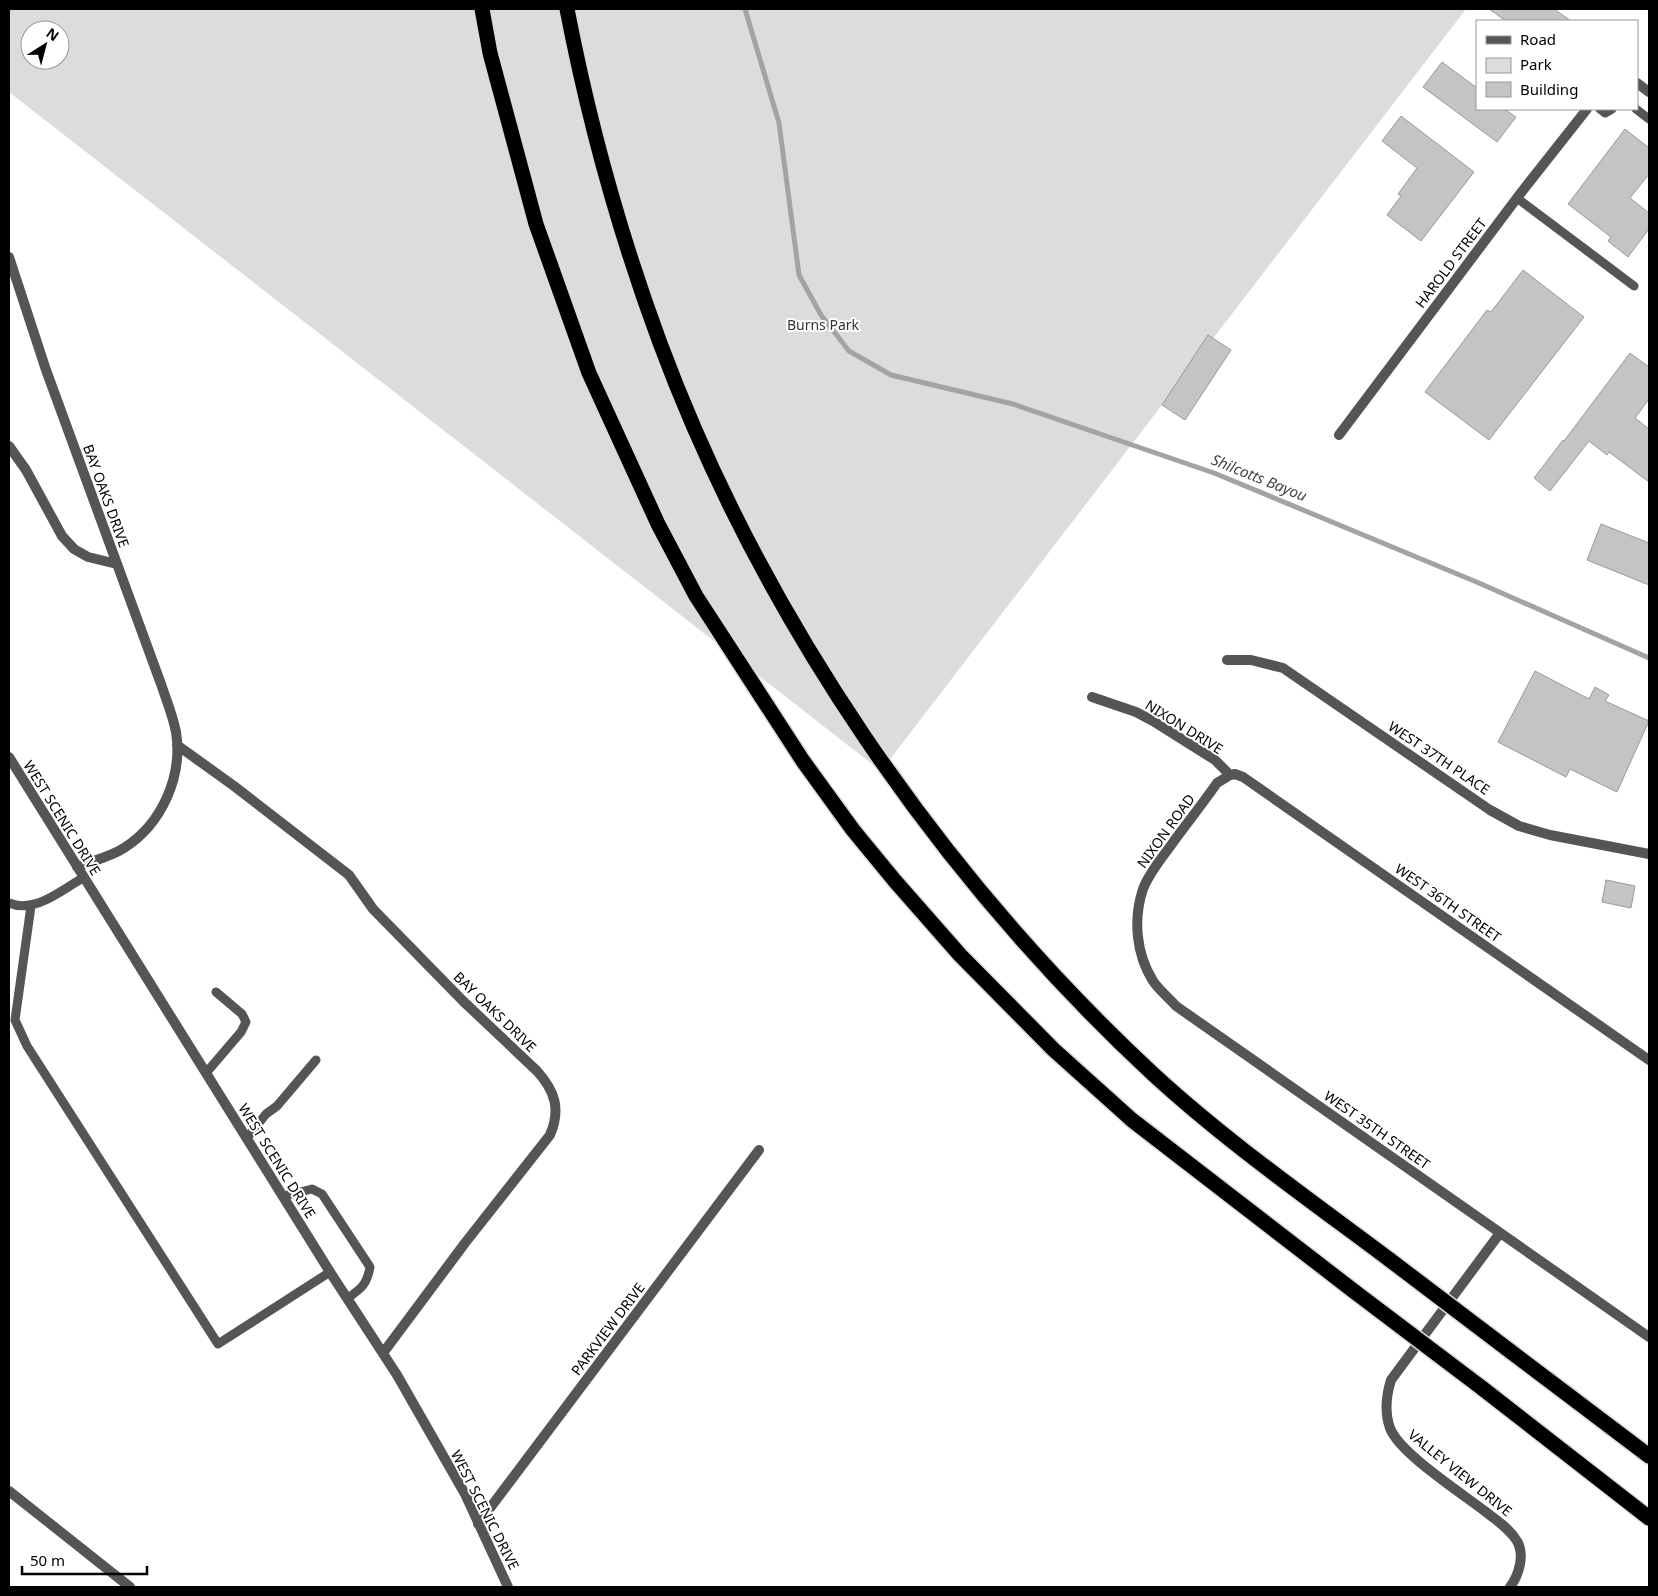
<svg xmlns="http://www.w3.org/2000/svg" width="1658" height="1596" font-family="'Noto Sans',sans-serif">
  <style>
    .green { fill: #dcdcdc; fill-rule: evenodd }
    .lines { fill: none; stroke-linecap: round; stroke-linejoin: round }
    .stream { stroke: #a3a3a3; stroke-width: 5 }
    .building { fill: #c4c4c4; stroke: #999 }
    .motorway-casing { stroke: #dbdbdb; stroke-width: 18 }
    .service { stroke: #555; stroke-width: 9 }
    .minor { stroke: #555; stroke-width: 10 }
    .tertiary { stroke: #555; stroke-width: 10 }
    .motorway { stroke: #000; stroke-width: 15 }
    .motorway-bridge-casing { stroke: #dbdbdb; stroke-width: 18; stroke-linecap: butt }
    .motorway-bridge { stroke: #000; stroke-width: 15 }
    .labels { text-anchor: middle; stroke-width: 4; stroke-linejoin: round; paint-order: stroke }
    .street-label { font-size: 14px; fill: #000; stroke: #fff }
    .park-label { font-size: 14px; fill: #333; stroke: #fff }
    .water-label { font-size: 15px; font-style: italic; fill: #444; stroke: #fff }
  </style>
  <rect width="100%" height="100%" fill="#fff"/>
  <path class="green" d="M 9,9 L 1466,9 L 881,771 L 9,92 ZM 30,30 L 60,30 L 60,60 L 30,60 Z"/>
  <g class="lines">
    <path class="stream" d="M 745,9 L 779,123 L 799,275 L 821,315 L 849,351 L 891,375 L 1013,404 L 1214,473 L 1479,583 L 1649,658"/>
  </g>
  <path class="building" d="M 1489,9 L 1554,9 L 1571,21 L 1506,21 Z
    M 1442,62 L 1477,88 L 1477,109 L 1504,109 L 1516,117 L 1497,142 L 1423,87 Z
    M 1401,116 L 1474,172 L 1421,241 L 1387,215 L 1401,196 L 1398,194 L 1417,168 L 1382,141 Z
    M 1625,129 L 1649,148 L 1649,174 L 1630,198 L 1649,213 L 1649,229 L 1628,257 L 1608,241 L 1611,237 L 1568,204 Z
    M 1523,270 L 1584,317 L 1489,440 L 1425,392 L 1487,310 L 1491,312 Z
    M 1208,335 L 1231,350 L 1185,420 L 1162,405 Z
    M 1630,353 L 1649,367 L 1649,399 L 1635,418 L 1649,429 L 1649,482 L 1609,452 L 1607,455 L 1589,441 L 1550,491 L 1534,478 L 1563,440 L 1564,441 Z
    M 1601,524 L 1649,543 L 1649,585 L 1587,560 Z
    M 1535,671 L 1589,699 L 1595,687 L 1609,695 L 1605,701 L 1649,721 L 1617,792 L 1570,769 L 1566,777 L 1498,742 Z
    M 1606,880 L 1635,886 L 1631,908 L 1602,902 Z"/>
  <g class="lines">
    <g class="motorway-casing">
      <path id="motorway" d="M 482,9 L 490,53 L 536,224 L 589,373 L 658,524 L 696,596 L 803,761 L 853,830 L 895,881 L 960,955 L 1054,1050 L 1132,1120 L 1355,1292
        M 567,9 C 589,123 620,235 660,343 C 762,617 939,875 1153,1074 C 1227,1142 1310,1200 1390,1260
        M 1510,1351 L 1649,1456
        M 1482,1388 L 1649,1518"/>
    </g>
    <path class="service" d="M 1600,109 L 1605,113 L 1612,109
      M 1636,109 L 1649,119
      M 1517,198 L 1634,286
      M 9,903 C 35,914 61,890 83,878
      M 31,906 L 15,1020 L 27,1046 L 218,1344 L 330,1272
      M 206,1073 L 241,1032 L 246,1022 L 242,1014 L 216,992
      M 247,1138 L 266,1114 L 277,1106 L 316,1060
      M 284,1196 L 312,1189 L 322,1194 L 370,1267 C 367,1284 362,1288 348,1298"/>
    <path class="minor" d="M 1637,83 L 1649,92
      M 9,257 L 46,370 L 161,684 C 166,699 173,716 176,732 C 183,776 162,824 124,848 C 110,857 92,861 77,867
      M 1339,435 L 1520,194 L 1587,109
      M 9,446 L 26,470 L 62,536 L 74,549 L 88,557 L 117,564
      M 1227,660 L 1251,660 L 1283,668 L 1490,810 L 1519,826 L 1550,835 L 1649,854
      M 1092,697 L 1136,712 L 1153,721 L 1215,760 L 1230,775
      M 177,745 L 234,786 L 349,875 L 373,909 L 463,1001 L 537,1071 C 555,1091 561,1109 550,1135 L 465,1243 L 383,1353
      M 9,757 L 330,1272 L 397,1375 L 465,1494 L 508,1587
      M 1230,775 L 1217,783 C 1203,803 1188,822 1174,841 C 1163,857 1150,871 1143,889 C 1133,919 1136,954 1153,981 C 1159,990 1169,998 1176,1006 L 1649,1337
      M 1230,775 L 1235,774 L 1243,777 L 1649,1060
      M 1500,1233 L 1391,1380 C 1386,1396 1384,1411 1390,1428 C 1399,1453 1463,1494 1486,1512 C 1497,1521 1509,1528 1517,1541 C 1525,1555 1519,1575 1510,1587
      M 478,1524 L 759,1150"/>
    <path class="tertiary" d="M 9,1491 L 130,1587"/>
    <use href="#motorway" class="motorway"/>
    <g class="motorway-bridge-casing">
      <path id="motorway-bridge" d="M 1390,1260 L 1510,1351
        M 1355,1292 L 1482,1388"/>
    </g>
    <use href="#motorway-bridge" class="motorway-bridge"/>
  </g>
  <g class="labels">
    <g class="street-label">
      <text transform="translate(1451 263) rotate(-53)" y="5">HAROLD STREET</text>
      <text transform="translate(106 496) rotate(70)" y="5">BAY OAKS DRIVE</text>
      <text transform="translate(1184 727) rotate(32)" y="5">NIXON DRIVE</text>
      <text transform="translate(1439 758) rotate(34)" y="5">WEST 37TH PLACE</text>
      <text transform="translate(62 818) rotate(58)" y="5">WEST SCENIC DRIVE</text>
      <text transform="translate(1166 831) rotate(-54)" y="5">NIXON ROAD</text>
      <text transform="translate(1448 903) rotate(35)" y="5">WEST 36TH STREET</text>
      <text transform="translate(495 1012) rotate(44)" y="5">BAY OAKS DRIVE</text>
      <text transform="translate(1377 1130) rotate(35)" y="5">WEST 35TH STREET</text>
      <text transform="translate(277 1161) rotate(58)" y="5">WEST SCENIC DRIVE</text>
      <text transform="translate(608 1329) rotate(-53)" y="5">PARKVIEW DRIVE</text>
      <text transform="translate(1460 1473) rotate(39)" y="5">VALLEY VIEW DRIVE</text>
      <text transform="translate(485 1510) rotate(63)" y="5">WEST SCENIC DRIVE</text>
    </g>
    <g class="park-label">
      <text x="823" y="330">Burns Park</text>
    </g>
    <g class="water-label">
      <text transform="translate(1259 478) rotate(22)" y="5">Shilcotts Bayou</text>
    </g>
  </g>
  <rect width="1658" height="1596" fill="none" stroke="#000000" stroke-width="20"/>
  <rect x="1476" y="20" width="162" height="90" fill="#ffffff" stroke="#999999"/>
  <rect x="1486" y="36" width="25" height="8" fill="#555555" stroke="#999999"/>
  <text x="1520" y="45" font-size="15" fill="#000000">Road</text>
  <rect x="1486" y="58" width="25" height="15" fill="#dcdcdc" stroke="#999999"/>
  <text x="1520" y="70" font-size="15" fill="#000000">Park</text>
  <rect x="1486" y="82" width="25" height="15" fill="#c4c4c4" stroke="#999999"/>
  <text x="1520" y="95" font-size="15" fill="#000000">Building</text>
  <g transform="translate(45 45) rotate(36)"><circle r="24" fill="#ffffff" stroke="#999999"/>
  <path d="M0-4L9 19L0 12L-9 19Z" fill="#000000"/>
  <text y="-8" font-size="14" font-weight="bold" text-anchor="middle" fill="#000000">N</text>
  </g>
  <path d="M22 1566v8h125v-8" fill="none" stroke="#000000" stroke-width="2.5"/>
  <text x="30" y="1566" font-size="15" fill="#000000" stroke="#ffffff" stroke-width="4" paint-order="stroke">50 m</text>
</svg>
